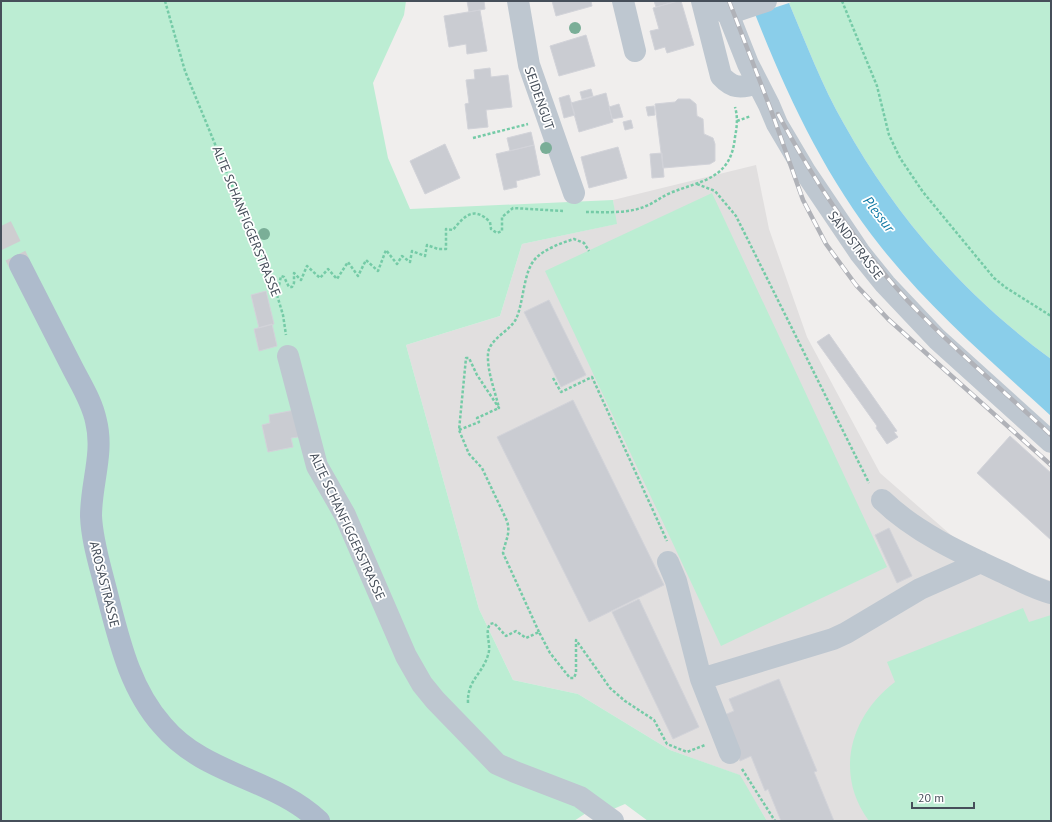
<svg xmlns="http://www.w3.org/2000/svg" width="1052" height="822" font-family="'PT Sans',sans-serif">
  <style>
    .education { fill: #e1dfdf }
    .green { fill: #bcedd3 }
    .water { fill: #8aceea }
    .building { fill: #caccd2; stroke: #d2d3d9 }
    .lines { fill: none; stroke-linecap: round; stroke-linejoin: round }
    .major-tunnel { stroke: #ceced0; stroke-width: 22; stroke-dasharray: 22 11; stroke-linecap: butt }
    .path { stroke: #75cba7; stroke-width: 2.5; stroke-dasharray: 3 2; stroke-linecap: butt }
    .minor { stroke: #bec7d0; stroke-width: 22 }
    .major { stroke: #aebbcc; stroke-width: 22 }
    .rail-casing { stroke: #b0b2b8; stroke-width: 4.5 }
    .rail { stroke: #fff; stroke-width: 3; stroke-dasharray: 9; stroke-linecap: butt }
    .tree { fill: #7aae97 }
    .labels { text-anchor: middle; stroke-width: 3.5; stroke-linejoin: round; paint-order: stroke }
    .street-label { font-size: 13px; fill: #464f5a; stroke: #fff }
    .water-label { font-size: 14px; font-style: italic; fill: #0f79a4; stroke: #fff }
  </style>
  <rect width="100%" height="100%" fill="#f0eeed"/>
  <path class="education" d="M 756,165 L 769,229 L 807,337 L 880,473 L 959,542 L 999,562 L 1051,581 L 1051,821 L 767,821 L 739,775 L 670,750 L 578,694 L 513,680 L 479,609 L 406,345 L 500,316 L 522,244 L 616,224 L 613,200 Z"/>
  <path class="green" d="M 1,1 L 406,1 L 404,15 L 373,83 L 388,158 L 410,209 L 613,200 L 617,224 L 522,244 L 500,316 L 406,345 L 479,609 L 513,680 L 578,694 L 670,750 L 740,775 L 767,821 L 648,821 L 625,804 L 604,813 L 595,807 L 574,821 L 1,821 Z
    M 793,1 L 1051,1 L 1051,359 C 965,296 896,217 844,124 C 822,86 806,43 789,3 Z
    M 712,193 L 887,567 L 721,646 L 545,271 Z
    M 1023,608 L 1029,622 L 1051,615 L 1051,821 L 869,821 C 834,774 850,716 895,682 L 887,662 Z"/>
  <path class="water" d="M 789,3 C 806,43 822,86 844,124 C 896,217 965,296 1051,359 L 1051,416 C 992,362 931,310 881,247 C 825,176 788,98 755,14 Z"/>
  <path class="building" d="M 467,1 L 484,1 L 485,9 L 469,12 Z
    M 552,1 L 591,1 L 592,6 L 556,16 Z
    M 654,1 L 678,1 L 656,7 Z
    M 678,1 L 681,1 L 694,45 L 667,53 L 665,47 L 655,50 L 650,31 L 659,29 L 653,8 Z
    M 480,10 L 487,51 L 467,54 L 466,44 L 449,47 L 444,16 Z
    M 586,35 L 595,66 L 559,76 L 550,46 Z
    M 490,68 L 491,77 L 508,75 L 512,107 L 486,110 L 488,127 L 468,129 L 465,104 L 469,103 L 466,80 L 475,79 L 474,70 Z
    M 591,89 L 593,96 L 582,99 L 580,92 Z
    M 606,93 L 613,122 L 579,132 L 571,103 Z
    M 569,95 L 575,115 L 564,118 L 559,98 Z
    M 678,99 L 690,99 L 696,104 L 697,116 L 703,119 L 704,134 L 713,138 L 715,144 L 715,161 L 710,164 L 663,168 L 655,104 L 675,102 Z
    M 619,104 L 623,117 L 612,119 L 609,107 Z
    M 654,106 L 655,115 L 648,116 L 646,107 Z
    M 631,120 L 633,128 L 625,130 L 623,122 Z
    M 531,132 L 534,145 L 510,151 L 507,138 Z
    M 445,144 L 460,178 L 425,194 L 410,161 Z
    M 534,145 L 540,175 L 516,181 L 517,187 L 504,190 L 496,154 Z
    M 618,147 L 627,178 L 589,188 L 581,157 Z
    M 662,153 L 664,177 L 652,178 L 650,154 Z
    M 266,291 L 274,324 L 259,328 L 251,295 Z
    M 549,300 L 586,375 L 561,387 L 524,312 Z
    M 272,324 L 277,346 L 259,351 L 254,329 Z
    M 829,334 L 897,431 L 894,432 L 898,437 L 887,444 L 876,428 L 877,426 L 817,342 Z
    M 573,400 L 664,585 L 589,622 L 497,437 Z
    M 300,409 L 305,436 L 291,438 L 293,447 L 268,452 L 262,425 L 270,423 L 269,415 Z
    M 1010,436 L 1051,473 L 1051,540 L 977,473 Z
    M 889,528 L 912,576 L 897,583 L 875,535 Z
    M 639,599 L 699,727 L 673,739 L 612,612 Z
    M 779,679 L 817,771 L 814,772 L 834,821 L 781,821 L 768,789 L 765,791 L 751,756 L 740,761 L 722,716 L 734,711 L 729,699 Z"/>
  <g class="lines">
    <path class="major-tunnel" d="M 1,226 L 20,265"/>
    <path class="path" d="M 165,1 L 185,71 L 277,295 L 283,315 L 286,335
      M 842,1 L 877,86 L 889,135 L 900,158 L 923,192 L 994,278 L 1005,287 L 1051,316
      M 737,121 L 751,116
      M 473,138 L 528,124
      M 697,184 L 715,191 L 736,216 L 869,483
      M 586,212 C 605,212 628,214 646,206 C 654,203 661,197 670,193 C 703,180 731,179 735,137 C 737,127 738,117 735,107
      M 277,295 L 281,276 L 284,277 L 289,287 L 292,287 L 294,283 L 294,273 L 301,280 L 307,266 L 320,278 L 328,269 L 337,279 L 348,262 L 358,276 L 366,260 L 378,271 L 386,250 L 397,264 L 402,256 L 410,262 L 412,251 L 425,256 L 427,245 L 438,249 L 446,249 L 446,229 L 453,230 C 465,215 474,206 490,222 L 491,229 L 497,233 L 502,231 L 502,217 L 513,208 L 563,211
      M 553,378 L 561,392 L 592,377 L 667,541
      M 459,430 L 479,422 L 477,418 L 499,408
      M 539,632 L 503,553 C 505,541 511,534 507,521 L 482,468 L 469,454 L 459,430 L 466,358 L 469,358 L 477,375 L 499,408 C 495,391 487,371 488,354 C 489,339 510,331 516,319 C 524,302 523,271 536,258 C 545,249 561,243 574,239 L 584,243 L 589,251
      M 468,703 C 467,680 482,675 488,655 C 492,644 484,634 490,624 L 494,623 L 506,636 L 516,631 L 526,638 L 539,632 L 550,653 L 570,678 L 574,678 L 576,673 L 576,640 L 610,688 L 625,701 L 654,720 L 667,744 L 687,752 L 705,745
      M 742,769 L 775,821"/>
    <path class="minor" d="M 518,1 L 529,65 L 574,193
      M 623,1 L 635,51
      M 702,1 L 721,76 C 732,88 741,89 756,83
      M 723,1 L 748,64 L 769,105 L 777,124 L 806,173 L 860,253 L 885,284 L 937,339 L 1051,442
      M 727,14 L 766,1
      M 288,356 L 317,466 L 345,515 L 406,656 L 422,684 L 435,700 L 497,764 L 515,772 L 580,797 L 613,821
      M 882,500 C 916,533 963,554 1006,574 C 1021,581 1035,589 1051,593
      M 668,562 L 676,581 L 701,679
      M 730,753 L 701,679 L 833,639 L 846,633 L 920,589 L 981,562"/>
    <path class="major" d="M 20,265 C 37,298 54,332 71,365 C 80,383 92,401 96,421 C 104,453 91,483 91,516 C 92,540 99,562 105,586 C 118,635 128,687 163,726 C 204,775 274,778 319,821"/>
    <g class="rail-casing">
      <path id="rail" d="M 729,1 L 771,110 L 803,200 L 826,244 L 856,285 L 888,319 L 1051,465
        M 778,114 C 814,181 856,244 907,300 C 952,348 1003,390 1051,435"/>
    </g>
    <use href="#rail" class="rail"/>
  </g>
  <g class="tree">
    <circle cx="575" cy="28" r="6"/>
    <circle cx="546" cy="148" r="6"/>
    <circle cx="264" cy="234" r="6"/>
  </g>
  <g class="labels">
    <g class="street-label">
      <text transform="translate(540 98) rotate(71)" y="5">SEIDENGUT</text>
      <text transform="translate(247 221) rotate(68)" y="5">ALTE SCHANFIGGERSTRASSE</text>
      <text transform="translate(856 245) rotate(53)" y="5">SANDSTRASSE</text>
      <text transform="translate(348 526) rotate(65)" y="5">ALTE SCHANFIGGERSTRASSE</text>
      <text transform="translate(105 584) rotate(76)" y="5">AROSASTRASSE</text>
    </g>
    <g class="water-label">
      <text transform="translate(879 214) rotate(52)" y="5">Plessur</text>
    </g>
  </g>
  <rect width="1052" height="822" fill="none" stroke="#464f5a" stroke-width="4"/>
  <path d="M912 802v6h62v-6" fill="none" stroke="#464f5a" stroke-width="2"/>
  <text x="918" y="802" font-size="12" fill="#464f5a" stroke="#ffffff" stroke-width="3" paint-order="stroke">20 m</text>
</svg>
